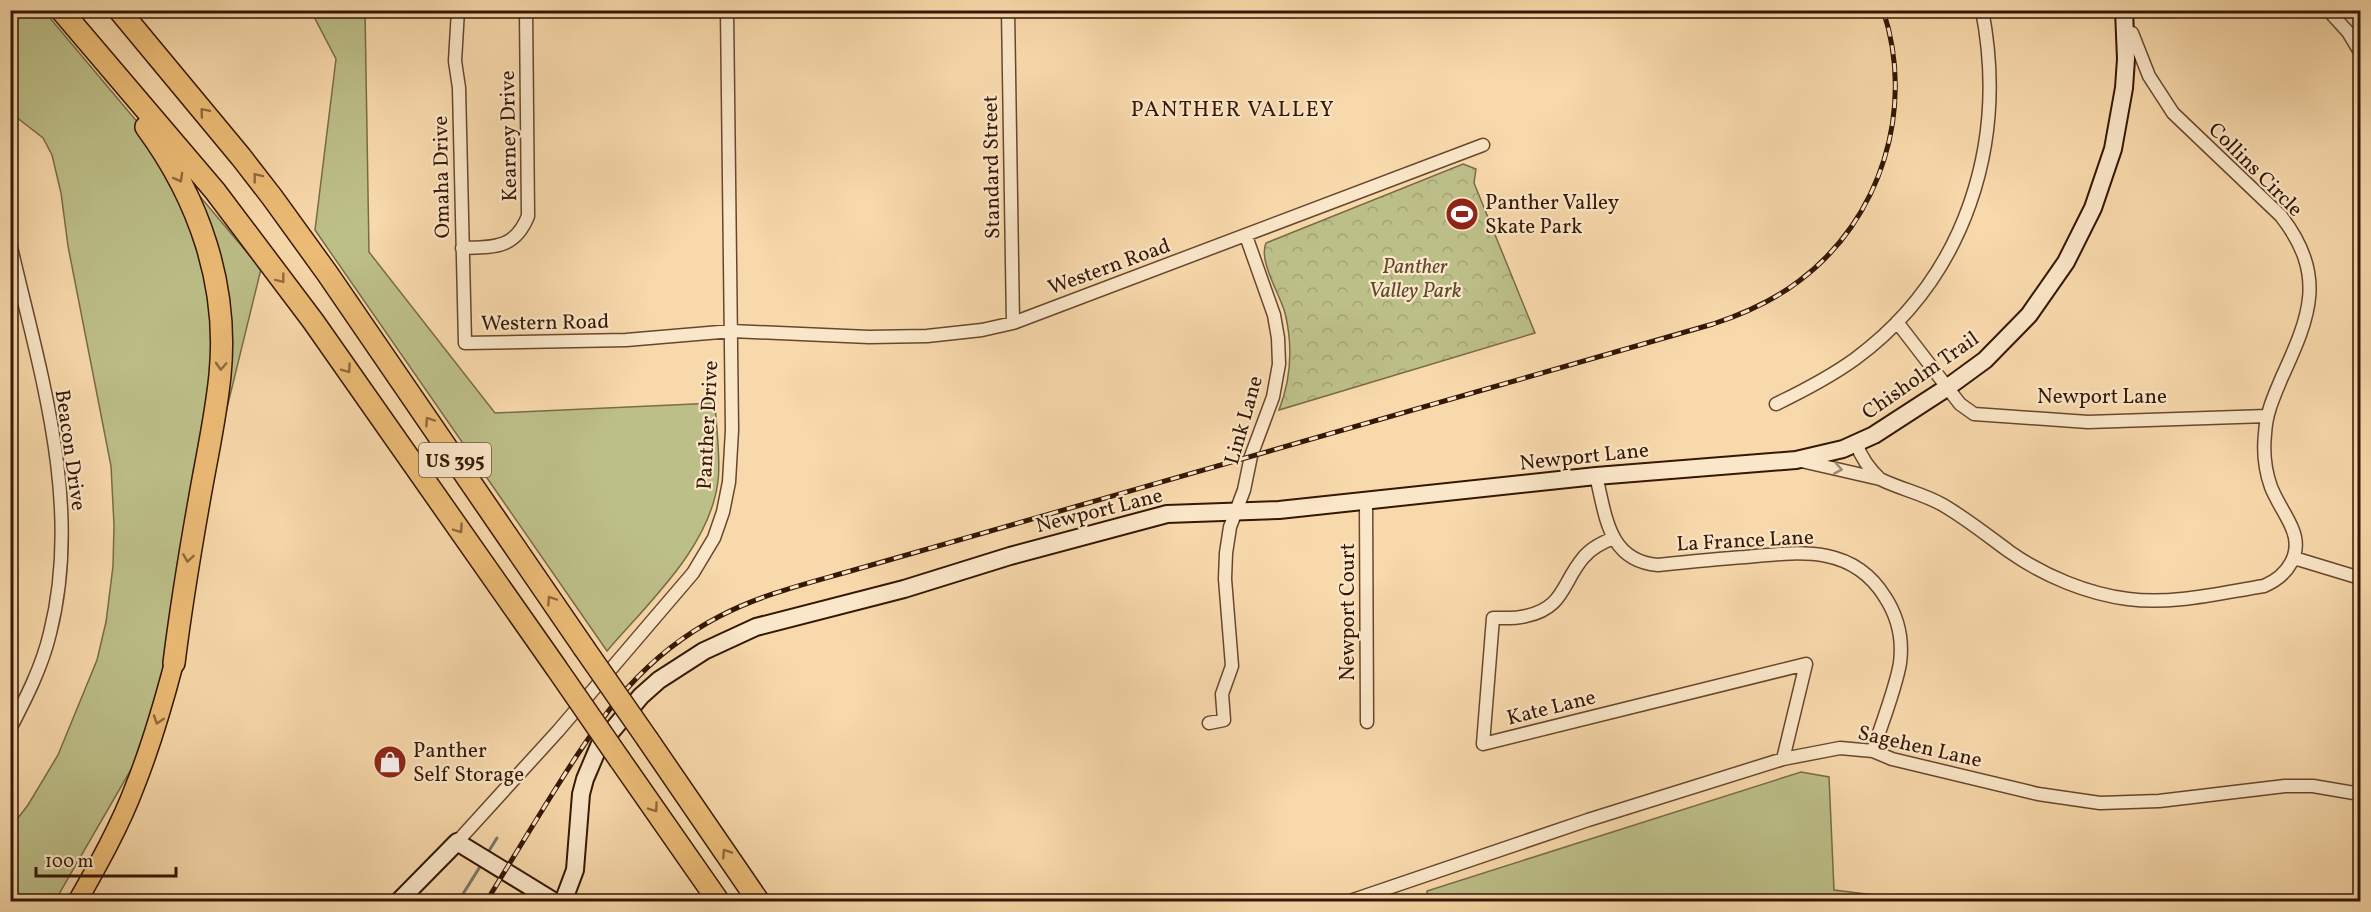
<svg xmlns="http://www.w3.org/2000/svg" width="2371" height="912" font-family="Vollkorn,serif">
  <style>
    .grass { fill: #bdbf89; stroke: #796b46; stroke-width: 1.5 }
    .park { fill: url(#park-crowns); stroke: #796b46; stroke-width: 1.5 }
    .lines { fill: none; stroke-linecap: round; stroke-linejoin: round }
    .stream { stroke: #76776e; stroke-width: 3 }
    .street-casing { stroke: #66482e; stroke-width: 15 }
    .secondary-casing { stroke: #351704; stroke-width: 20 }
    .primary-casing { stroke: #351704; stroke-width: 21 }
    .highway-casing { stroke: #351704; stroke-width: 24 }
    .street { stroke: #fae6c8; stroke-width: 12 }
    .secondary { stroke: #fae6c8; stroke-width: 16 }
    .primary { stroke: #ecbc76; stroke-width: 18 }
    .highway { stroke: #ecbc76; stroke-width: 21 }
    .rail-casing { stroke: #351704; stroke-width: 5 }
    .rail { stroke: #fae6c8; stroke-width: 3; stroke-dasharray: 9; stroke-linecap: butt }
    .highway-bridge-casing { stroke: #351704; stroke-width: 24; stroke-linecap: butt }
    .highway-bridge { stroke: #ecbc76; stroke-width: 21 }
    .oneway { stroke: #906a3d }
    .oneway2 { stroke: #a18970 }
    .labels { text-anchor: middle; stroke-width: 4.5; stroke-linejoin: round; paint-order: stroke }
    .shield { fill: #fae6c8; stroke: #70553f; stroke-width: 1.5 }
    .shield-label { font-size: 20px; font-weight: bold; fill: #351704 }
    .street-label { font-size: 21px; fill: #351704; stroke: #fae6c8 }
    .poi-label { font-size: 21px; fill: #351704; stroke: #fae6c8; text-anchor: start }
    .park-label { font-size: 21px; font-style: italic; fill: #5e492c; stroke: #fae6c8 }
    .neighbourhood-label { font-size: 22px; letter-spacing: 1.5px; fill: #351704; stroke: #fae6c8 }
  </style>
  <defs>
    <pattern id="park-crowns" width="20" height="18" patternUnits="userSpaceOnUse" patternTransform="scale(1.5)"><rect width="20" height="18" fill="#bdbf89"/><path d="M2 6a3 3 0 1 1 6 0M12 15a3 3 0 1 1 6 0" fill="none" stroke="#a3a375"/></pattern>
  </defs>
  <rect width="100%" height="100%" fill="#f8d9ab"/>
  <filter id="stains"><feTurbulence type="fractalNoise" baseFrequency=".00333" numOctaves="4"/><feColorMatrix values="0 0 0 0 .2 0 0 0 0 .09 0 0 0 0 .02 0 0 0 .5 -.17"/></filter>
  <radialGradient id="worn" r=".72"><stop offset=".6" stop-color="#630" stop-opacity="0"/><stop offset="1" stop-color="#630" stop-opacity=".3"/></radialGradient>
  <path class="grass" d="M 10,11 L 44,11 L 261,269 L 144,747 L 55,901 L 11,901 L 11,827 L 28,805 L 58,755 L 97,660 L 106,622 L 113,566 L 114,525 L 111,466 L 68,246 L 61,193 L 52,155 L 43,138 L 11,113 Z
    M 311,11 L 365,11 L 369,252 L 495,413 L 715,403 C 716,426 721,459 718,481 C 710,547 649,602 607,651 L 315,230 L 336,59 Z
    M 1801,772 L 1829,777 L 1834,890 L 1923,901 L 1427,901 L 1427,891 Z"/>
  <path class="park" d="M 1463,164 L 1476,169 L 1474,183 L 1535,333 L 1279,410 C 1291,379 1293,346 1285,313 C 1280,294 1258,261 1266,243 Z"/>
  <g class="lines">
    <path class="stream" d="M 487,854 L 497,838
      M 458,902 L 481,865"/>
    <g class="street-casing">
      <path id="street" d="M 458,10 L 455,61 L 459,88 L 465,343 L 626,340 L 732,331 L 869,337 L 927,336 L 982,330 L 1013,323 L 1483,145
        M 1008,10 L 1013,323
        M 2328,10 L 2348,32 L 2360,52
        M 10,243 C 39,369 83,503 50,633 C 42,667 26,698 10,729
        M 462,248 C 494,247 515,249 528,216 L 526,10
        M 1897,322 L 1960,404 L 1974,414 L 2088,422 L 2267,416
        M 1776,404 C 1803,391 1830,377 1855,359 C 1966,277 2008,143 1982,10
        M 1856,443 C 1861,457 1869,469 1880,479 C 1900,489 1924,494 1943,505 C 1967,519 1988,536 2010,552 C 2044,576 2088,594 2128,599 C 2173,605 2220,593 2264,586 C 2288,576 2303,553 2292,528 C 2286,514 2277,502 2271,487 C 2265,470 2263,452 2265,434 C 2266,413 2274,396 2282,377 C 2310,316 2327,275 2281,216 L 2173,113 L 2149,76 L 2132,33 L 2126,35
        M 1797,460 L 1880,479
        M 1596,476 C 1606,516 1608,561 1658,565 C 1687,562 1716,559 1745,557 C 1799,552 1852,544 1885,597 C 1898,617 1903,640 1900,663 C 1896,688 1881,725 1873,751
        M 1366,501 L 1367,722
        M 1613,538 C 1602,543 1591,548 1583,558 C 1562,583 1564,608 1526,616 C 1515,619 1504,618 1493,618 L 1483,744 L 1806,664 L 1783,759
        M 2294,558 L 2360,578
        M 1209,723 L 1224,720 L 1222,694 L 1232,666 L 1225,579 L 1226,553 L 1230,527 L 1244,490 L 1251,456 L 1273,397 L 1279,364 L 1278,338 L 1274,315 L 1246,236
        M 457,842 L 558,731 L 693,573 L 714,538 L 723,512 L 729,482 L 732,430 L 727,10
        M 1347,902 L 1588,820 L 1783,759 L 1840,748 L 1873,751 L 1892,759 L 2038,794 L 2100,803 L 2159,801 L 2285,786 L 2313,786 L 2360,794"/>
    </g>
    <g class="secondary-casing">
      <path id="secondary" d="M 398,902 L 457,842 L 555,902
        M 563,902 L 575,870 L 581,794 L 585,779 L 599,746 L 641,696 L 659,680 L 704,651 L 756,627 L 904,589 L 1010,556 L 1167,514 L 1279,510 L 1596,476 L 1796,460 L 1843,449 L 1874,435 L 1948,387 L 1985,360 L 2029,315 L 2066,262 L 2093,208 L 2113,149 L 2124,88 L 2126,59 L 2124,10"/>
    </g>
    <g class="primary-casing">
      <path id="primary" d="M 77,902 C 98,865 120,826 135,786 C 151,746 163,705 174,663"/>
    </g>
    <g class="highway-casing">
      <path id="highway" d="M 61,10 L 215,191 L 313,321 L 555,666
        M 119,10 L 241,157 L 272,197 L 327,273 L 584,648
        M 146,127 C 199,199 229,285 220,375 C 216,416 207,456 200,496 C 190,552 181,607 174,663
        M 648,740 L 759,902
        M 620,760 L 719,902"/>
    </g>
    <use href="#street" class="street"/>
    <use href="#secondary" class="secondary"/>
    <use href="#primary" class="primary"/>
    <use href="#highway" class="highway"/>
    <g class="rail-casing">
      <path id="rail" d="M 486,902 C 510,863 534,823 558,785 C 603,713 643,656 720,616 C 762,594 809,583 854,570 L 1713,324 C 1743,314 1773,301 1799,281 C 1881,220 1916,108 1883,10"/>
    </g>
    <use href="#rail" class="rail"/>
    <g class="highway-bridge-casing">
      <path id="highway-bridge" d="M 584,648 L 648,740
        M 555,666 L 620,760"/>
    </g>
    <use href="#highway-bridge" class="highway-bridge"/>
  </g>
  <defs><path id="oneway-chevron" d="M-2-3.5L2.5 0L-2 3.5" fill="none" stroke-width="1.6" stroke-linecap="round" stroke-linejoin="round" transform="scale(1.5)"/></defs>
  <g class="oneway">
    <use href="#oneway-chevron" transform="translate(204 112) rotate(-130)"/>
    <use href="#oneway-chevron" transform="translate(257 177) rotate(-128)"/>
    <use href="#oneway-chevron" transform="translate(179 178) rotate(61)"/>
    <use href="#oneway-chevron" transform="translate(281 279) rotate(52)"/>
    <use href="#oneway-chevron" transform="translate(221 366) rotate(93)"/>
    <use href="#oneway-chevron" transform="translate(347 369) rotate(55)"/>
    <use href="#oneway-chevron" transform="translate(429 421) rotate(-124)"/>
    <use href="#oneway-chevron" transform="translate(459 529) rotate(55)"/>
    <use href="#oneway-chevron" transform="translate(188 558) rotate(99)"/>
    <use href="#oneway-chevron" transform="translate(551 600) rotate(-124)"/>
    <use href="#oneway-chevron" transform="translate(158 720) rotate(108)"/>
    <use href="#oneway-chevron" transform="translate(654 808) rotate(55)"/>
    <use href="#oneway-chevron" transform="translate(726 853) rotate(-124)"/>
  </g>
  <use class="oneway2" href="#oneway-chevron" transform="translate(1838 469) rotate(10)"/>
  <defs>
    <g id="stadium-disc" transform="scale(1.725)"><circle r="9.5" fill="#8f2418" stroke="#fae6c8"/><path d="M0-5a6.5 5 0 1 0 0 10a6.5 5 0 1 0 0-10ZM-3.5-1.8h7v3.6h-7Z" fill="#fff"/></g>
    <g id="shop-disc" transform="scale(1.725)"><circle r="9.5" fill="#8f2418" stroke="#fae6c8"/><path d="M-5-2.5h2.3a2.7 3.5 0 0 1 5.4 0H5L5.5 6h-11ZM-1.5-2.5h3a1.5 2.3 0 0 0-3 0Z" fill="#fff"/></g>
  </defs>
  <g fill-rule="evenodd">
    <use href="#stadium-disc" x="1462" y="214"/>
    <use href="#shop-disc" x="390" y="762"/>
  </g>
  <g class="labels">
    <rect class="shield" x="419" y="443" width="72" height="34" rx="4.5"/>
    <g class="shield-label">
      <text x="455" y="467">US 395</text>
    </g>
    <g class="street-label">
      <text transform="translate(508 136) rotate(-91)" y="7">Kearney Drive</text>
      <text transform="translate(991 167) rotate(-91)" y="7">Standard Street</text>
      <text transform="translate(2256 169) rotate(45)" y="7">Collins Circle</text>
      <text transform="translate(441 177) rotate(-91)" y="7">Omaha Drive</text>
      <text transform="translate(1109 266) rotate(-20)" y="7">Western Road</text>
      <text transform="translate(545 322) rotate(-1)" y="7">Western Road</text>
      <text transform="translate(1920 375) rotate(-35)" y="7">Chisholm Trail</text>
      <text x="2102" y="403">Newport Lane</text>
      <text transform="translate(1243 420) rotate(-74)" y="7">Link Lane</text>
      <text transform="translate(707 425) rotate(-87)" y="7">Panther Drive</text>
      <text transform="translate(71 450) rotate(82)" y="7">Beacon Drive</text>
      <text transform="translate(1584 456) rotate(-6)" y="7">Newport Lane</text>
      <text transform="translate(1099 510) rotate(-14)" y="7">Newport Lane</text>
      <text transform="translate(1745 540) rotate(-3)" y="7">La France Lane</text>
      <text transform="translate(1347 612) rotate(-90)" y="7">Newport Court</text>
      <text transform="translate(1551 707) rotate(-14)" y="7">Kate Lane</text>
      <text transform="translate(1920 746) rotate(13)" y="7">Sagehen Lane</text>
    </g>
    <g class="poi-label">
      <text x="1485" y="209">Panther Valley<tspan x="1485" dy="24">Skate Park</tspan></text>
      <text x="413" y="757">Panther<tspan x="413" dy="24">Self Storage</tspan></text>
    </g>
    <g class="park-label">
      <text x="1415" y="273">Panther<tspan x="1415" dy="24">Valley Park</tspan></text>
    </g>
    <g class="neighbourhood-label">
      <text x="1233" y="116">PANTHER VALLEY</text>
    </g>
  </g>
  <rect width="2371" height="912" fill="none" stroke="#f8d9ab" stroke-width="36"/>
  <rect x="12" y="12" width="2347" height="888" fill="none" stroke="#351704" stroke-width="3"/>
  <rect x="18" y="18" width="2335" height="876" fill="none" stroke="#351704" stroke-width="1.5"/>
  <path d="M36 867v9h140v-9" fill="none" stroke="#351704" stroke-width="3"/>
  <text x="45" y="867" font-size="18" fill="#351704" stroke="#fae6c8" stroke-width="4.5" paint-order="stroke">100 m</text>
  <rect width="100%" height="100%" filter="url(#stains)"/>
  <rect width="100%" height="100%" fill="url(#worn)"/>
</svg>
